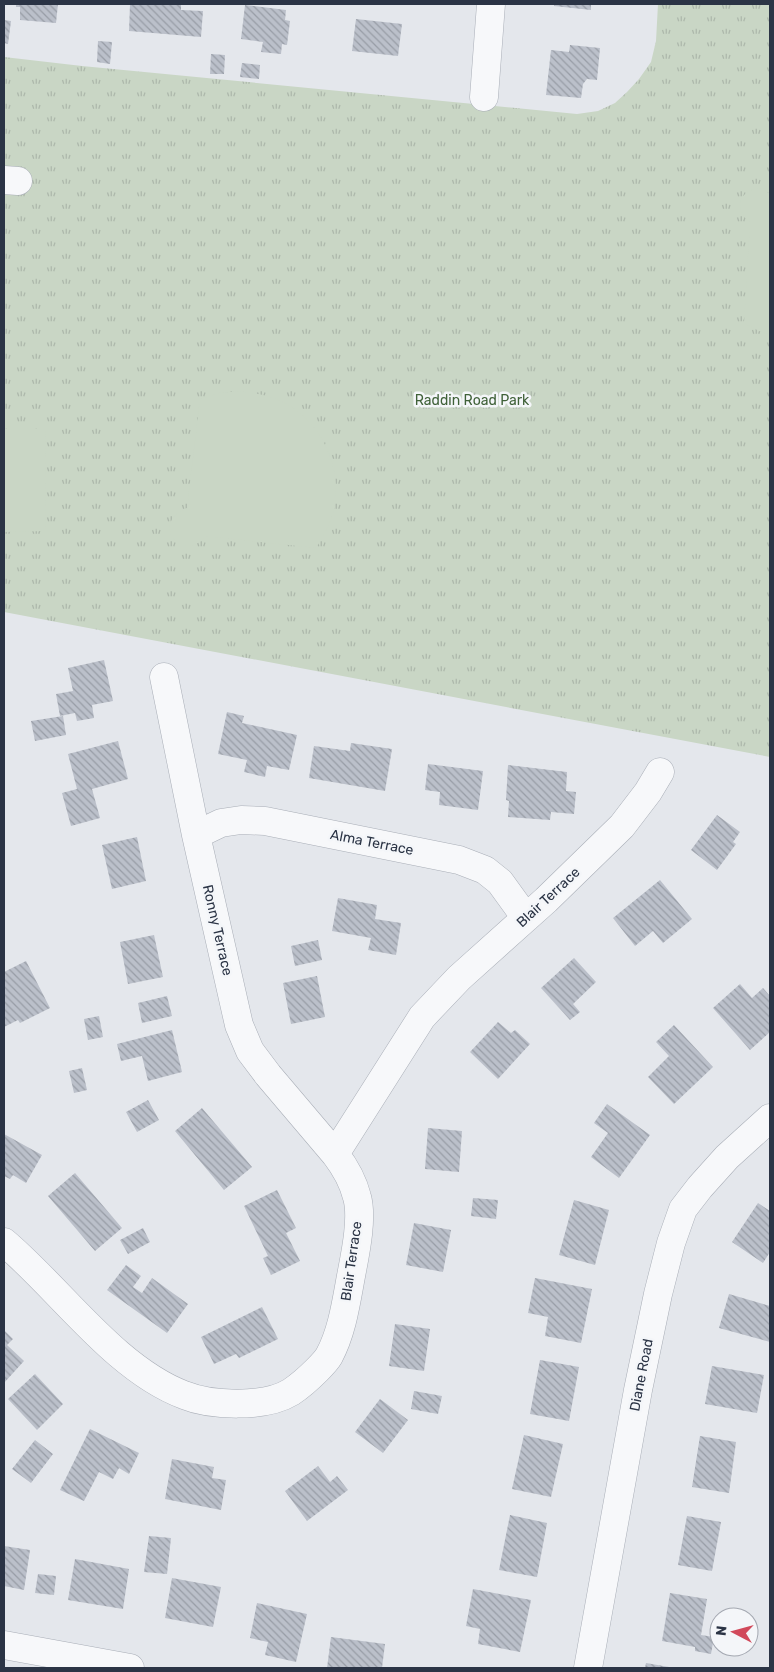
<svg xmlns="http://www.w3.org/2000/svg" width="774" height="1672" font-family="Rubik,sans-serif">
  <style>
    .park { fill: url(#park-tufts) }
    .garden { fill: #c9d6c5 }
    .building { fill: url(#building-back-hatch) }
    .lines { fill: none; stroke-linecap: round; stroke-linejoin: round }
    .minor-casing { stroke: #a9aeb7; stroke-width: 29 }
    .minor { stroke: #f7f8fa; stroke-width: 28 }
    .labels { text-anchor: middle; stroke-width: 5; stroke-linejoin: round; paint-order: stroke }
    .park-label { font-size: 14px; fill: #3f6138; stroke: #f4f6f9 }
    .street-label { font-size: 14px; fill: #2b3445; stroke: #f4f6f9 }
  </style>
  <defs>
    <pattern id="park-tufts" width="24" height="20" patternUnits="userSpaceOnUse" patternTransform="scale(1.25)"><rect width="24" height="20" fill="#c9d6c5"/><path d="M3 7l-1-3M5 7V3M7 7l1-3M15 17l-1-3M17 17v-4M19 17l1-3" fill="none" stroke="#adb8ab"/></pattern>
    <pattern id="building-back-hatch" width="6" height="6" patternUnits="userSpaceOnUse" patternTransform="scale(1.25)"><rect width="6" height="6" fill="#bbc0ca"/><path d="M-1 5l2 2M0 0l6 6M5-1l2 2" fill="none" stroke="#989da6"/></pattern>
  </defs>
  <rect width="100%" height="100%" fill="#e4e7ec"/>
  <path class="park" d="M 658,4 L 770,4 L 770,757 L 4,612 L 4,57 L 82,66 L 577,114 L 598,111 L 615,103 L 627,92 L 639,79 L 651,62 L 656,41 Z"/>
  <path class="garden" d="M 761,188 L 770,194 L 770,335 L 759,331 L 744,323 L 750,222 C 733,209 739,189 761,188 Z
    M 238,391 C 251,393 264,394 276,399 C 320,416 345,468 333,513 C 329,526 323,537 316,548 L 206,536 C 180,566 150,521 187,508 L 200,399 L 219,393 Z
    M 45,429 L 46,531 L 4,532 L 4,429 Z"/>
  <path class="building" d="M 16,4 L 58,4 L 56,23 L 20,20 L 20,7 L 16,7 Z
    M 130,4 L 181,5 L 181,10 L 203,11 L 201,37 L 129,31 Z
    M 554,4 L 591,4 L 591,10 L 554,6 Z
    M 245,5 L 286,10 L 285,20 L 290,21 L 287,45 L 282,44 L 281,54 L 261,52 L 263,42 L 241,39 Z
    M 356,19 L 402,24 L 398,56 L 352,51 Z
    M 4,20 L 11,21 L 8,44 L 4,43 Z
    M 98,41 L 112,42 L 110,64 L 97,62 Z
    M 570,45 L 600,48 L 597,80 L 587,79 L 583,84 L 581,98 L 546,95 L 551,50 L 569,52 Z
    M 211,54 L 225,55 L 224,74 L 210,74 Z
    M 242,63 L 260,65 L 259,79 L 240,77 Z
    M 104,660 L 113,701 L 92,705 L 94,718 L 77,721 L 75,713 L 60,716 L 56,694 L 73,691 L 68,668 Z
    M 227,712 L 244,716 L 242,723 L 297,735 L 289,770 L 267,766 L 265,777 L 244,772 L 247,760 L 218,754 Z
    M 63,716 L 66,735 L 35,741 L 31,721 Z
    M 118,741 L 128,779 L 92,789 L 100,818 L 71,826 L 62,793 L 77,789 L 68,754 Z
    M 351,743 L 392,749 L 385,791 L 309,778 L 314,746 L 350,751 Z
    M 428,764 L 483,771 L 478,810 L 439,805 L 440,792 L 425,790 Z
    M 508,765 L 567,772 L 566,791 L 576,792 L 574,814 L 551,812 L 550,820 L 508,817 L 509,801 L 506,800 Z
    M 717,815 L 740,832 L 733,842 L 736,844 L 717,870 L 691,850 Z
    M 137,837 L 146,881 L 112,889 L 102,845 Z
    M 660,880 L 692,919 L 663,943 L 653,931 L 635,946 L 613,918 Z
    M 338,898 L 377,905 L 375,919 L 401,923 L 396,955 L 368,950 L 371,938 L 332,931 Z
    M 154,935 L 163,977 L 128,984 L 120,942 Z
    M 318,940 L 322,960 L 295,966 L 291,946 Z
    M 574,958 L 596,982 L 573,1004 L 580,1012 L 570,1020 L 541,988 Z
    M 26,961 L 50,1008 L 20,1023 L 18,1020 L 4,1027 L 4,972 Z
    M 317,976 L 325,1017 L 291,1024 L 283,983 Z
    M 740,984 L 752,998 L 763,988 L 770,996 L 770,1032 L 750,1050 L 713,1008 Z
    M 167,996 L 172,1016 L 142,1023 L 138,1003 Z
    M 99,1016 L 103,1037 L 88,1040 L 84,1019 Z
    M 498,1022 L 511,1033 L 515,1030 L 530,1044 L 498,1079 L 470,1052 Z
    M 674,1025 L 713,1067 L 674,1104 L 648,1077 L 669,1056 L 656,1042 Z
    M 172,1030 L 182,1072 L 148,1081 L 142,1056 L 121,1061 L 117,1044 Z
    M 82,1068 L 87,1090 L 74,1093 L 69,1071 Z
    M 148,1100 L 159,1120 L 137,1132 L 126,1112 Z
    M 607,1104 L 650,1135 L 619,1178 L 591,1157 L 608,1133 L 594,1123 Z
    M 202,1108 L 252,1167 L 224,1190 L 175,1131 Z
    M 428,1128 L 462,1131 L 459,1172 L 425,1169 Z
    M 4,1134 L 42,1155 L 26,1183 L 13,1175 L 10,1179 L 4,1176 Z
    M 75,1173 L 122,1228 L 95,1251 L 48,1196 Z
    M 277,1190 L 296,1228 L 286,1233 L 300,1261 L 271,1275 L 263,1258 L 268,1256 L 244,1206 Z
    M 473,1198 L 498,1200 L 496,1219 L 471,1216 Z
    M 574,1200 L 609,1210 L 595,1265 L 559,1255 Z
    M 758,1203 L 770,1211 L 770,1252 L 763,1263 L 732,1242 Z
    M 414,1223 L 451,1230 L 443,1272 L 406,1265 Z
    M 143,1228 L 150,1242 L 128,1254 L 120,1240 Z
    M 126,1265 L 141,1276 L 133,1287 L 142,1293 L 152,1278 L 188,1304 L 167,1333 L 107,1290 Z
    M 535,1278 L 592,1289 L 581,1343 L 545,1336 L 548,1317 L 528,1313 Z
    M 729,1294 L 770,1306 L 770,1342 L 719,1328 Z
    M 262,1307 L 278,1339 L 239,1358 L 236,1354 L 214,1364 L 201,1337 Z
    M 395,1324 L 430,1329 L 424,1371 L 389,1366 Z
    M 4,1330 L 13,1339 L 7,1345 L 24,1361 L 4,1383 Z
    M 540,1360 L 579,1367 L 569,1421 L 530,1414 Z
    M 712,1366 L 764,1375 L 757,1413 L 705,1404 Z
    M 35,1374 L 63,1404 L 37,1430 L 8,1399 Z
    M 414,1391 L 442,1396 L 438,1414 L 411,1409 Z
    M 380,1399 L 408,1420 L 383,1453 L 355,1432 Z
    M 90,1429 L 139,1453 L 129,1474 L 119,1468 L 113,1479 L 99,1472 L 84,1501 L 60,1490 Z
    M 524,1435 L 563,1444 L 551,1497 L 512,1489 Z
    M 700,1436 L 736,1442 L 729,1493 L 692,1487 Z
    M 35,1440 L 53,1454 L 31,1483 L 12,1469 Z
    M 172,1459 L 214,1467 L 212,1478 L 226,1480 L 221,1510 L 165,1499 Z
    M 318,1466 L 330,1482 L 337,1476 L 348,1490 L 307,1521 L 285,1491 Z
    M 510,1515 L 547,1523 L 537,1577 L 499,1570 Z
    M 687,1516 L 721,1522 L 712,1571 L 678,1565 Z
    M 149,1536 L 171,1538 L 167,1574 L 144,1572 Z
    M 4,1546 L 30,1550 L 24,1590 L 4,1586 Z
    M 75,1559 L 129,1569 L 123,1609 L 68,1600 Z
    M 38,1574 L 56,1576 L 54,1595 L 35,1593 Z
    M 172,1578 L 221,1587 L 213,1627 L 165,1618 Z
    M 473,1589 L 531,1600 L 520,1652 L 478,1644 L 480,1629 L 466,1626 Z
    M 670,1593 L 707,1599 L 701,1635 L 714,1637 L 711,1654 L 695,1651 L 695,1647 L 662,1641 Z
    M 257,1603 L 307,1614 L 296,1662 L 265,1655 L 268,1642 L 250,1638 Z
    M 331,1637 L 385,1644 L 382,1668 L 327,1668 Z
    M 646,1663 L 669,1667 L 669,1668 L 645,1668 Z"/>
  <g class="lines">
    <g class="minor-casing">
      <path id="minor" d="M 484,97 L 491,4
        M 4,180 L 18,181
        M 164,677 L 196,835 L 239,1025 L 250,1051 L 268,1075 L 335,1154
        M 196,835 L 221,823 L 241,820 L 265,821 L 459,860 L 485,870 L 500,882 L 526,918
        M 4,1242 C 60,1289 115,1369 184,1395 C 211,1406 265,1408 291,1392 C 300,1386 309,1378 317,1370 C 321,1366 326,1361 329,1356 C 342,1332 346,1303 351,1276 C 355,1255 363,1218 357,1197 C 353,1181 345,1167 335,1154 L 422,1017 L 459,978 L 546,900 L 622,826 L 648,792 L 660,772
        M 4,1645 L 130,1668
        M 588,1668 L 638,1390 L 658,1294 L 671,1243 L 683,1209 L 700,1187 L 727,1157 L 770,1118"/>
    </g>
    <use href="#minor" class="minor"/>
  </g>
  <g class="labels">
    <g class="park-label">
      <text x="472" y="405">Raddin Road Park</text>
    </g>
    <g class="street-label">
      <text transform="translate(372 842) rotate(11)" y="5">Alma Terrace</text>
      <text transform="translate(548 897) rotate(-43)" y="5">Blair Terrace</text>
      <text transform="translate(218 930) rotate(77)" y="5">Ronny Terrace</text>
      <text transform="translate(351 1261) rotate(-82)" y="5">Blair Terrace</text>
      <text transform="translate(641 1375) rotate(-79)" y="5">Diane Road</text>
    </g>
  </g>
  <rect width="774" height="1672" fill="none" stroke="#2b3445" stroke-width="10"/>
  <g transform="translate(734 1632) rotate(276)"><circle r="24" fill="#f4f6f9" stroke="#a4a8b1"/>
  <path d="M0-4L9 19L0 12L-9 19Z" fill="#d1495b"/>
  <text y="-8" font-size="14" font-weight="bold" text-anchor="middle" fill="#2b3445">N</text>
  </g>
</svg>
